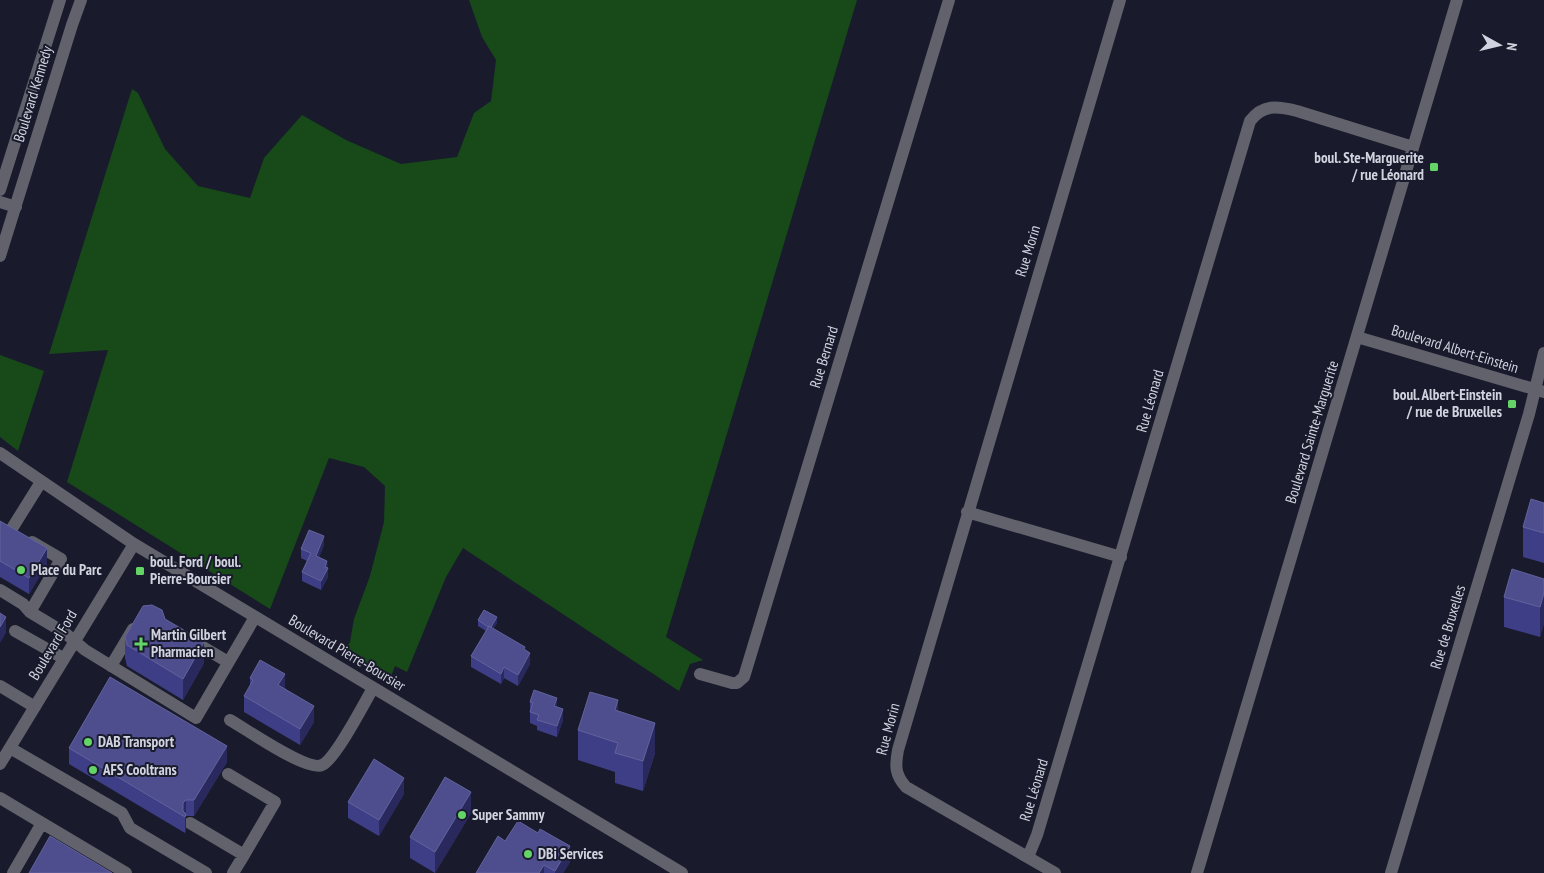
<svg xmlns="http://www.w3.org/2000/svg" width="1544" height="873" font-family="'PT Sans Narrow',sans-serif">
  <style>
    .green { fill: #174919 }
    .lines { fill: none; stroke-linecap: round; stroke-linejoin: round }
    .minor { stroke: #61626c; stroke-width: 12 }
    .wall { fill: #3e3e86 }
    .shaded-wall { fill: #29295e }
    .building { fill: #4e4e8f; stroke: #62639c }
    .poi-dot { fill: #65d467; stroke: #191b2c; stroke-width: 2 }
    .labels { text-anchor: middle; stroke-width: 4; stroke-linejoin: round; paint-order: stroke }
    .street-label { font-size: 15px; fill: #d1d3df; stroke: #191b2c }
    .poi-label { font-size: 15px; font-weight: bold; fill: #d1d3df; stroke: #191b2c; text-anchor: start }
  </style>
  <rect width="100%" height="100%" fill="#191b2c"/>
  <path class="green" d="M 469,0 L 857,0 L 666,637 L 703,660 L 690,664 L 679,691 L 463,548 L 446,577 L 407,672 L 395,666 L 390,679 L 344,651 L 350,642 L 354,619 L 370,576 L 384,522 L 385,486 L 364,467 L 329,458 L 270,609 L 67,482 L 108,350 L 49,354 L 132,89 L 138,93 L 165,149 L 198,186 L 250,198 L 264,158 L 302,115 L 346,140 L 401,164 L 457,157 L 474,113 L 491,101 L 496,60 L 482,37 Z
    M 0,355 L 44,371 L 18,451 L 0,437 Z"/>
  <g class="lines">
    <path class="minor" d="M 0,190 L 60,0
      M 0,202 L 16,207
      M 0,256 L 72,25 L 81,0
      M 1357,337 L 1544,392
      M 0,453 L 134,544 L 682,873
      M 967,512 L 1121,557
      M 11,530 L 41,482
      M 32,542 L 61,559 L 30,612 L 65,633 L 85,650 L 196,718 L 255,617
      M 0,590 L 23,604 L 30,612
      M 15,631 L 63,658
      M 191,640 L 228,662
      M 111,666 L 133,629
      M 700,674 L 732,683 L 737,683 L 744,677 L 949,0
      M 0,686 L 35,707
      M 230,720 C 246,729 307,772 322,765 C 335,760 365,702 373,688
      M 10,748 L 122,813 L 130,828 L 206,873
      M 0,764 L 134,544
      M 228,774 L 275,802 L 244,855
      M 0,798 L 42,823 L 13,873
      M 42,823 L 126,873
      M 190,823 L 244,855 L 233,873
      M 1028,857 L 1037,835 L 1250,121 C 1263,104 1277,106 1297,111 L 1413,147
      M 1055,873 L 906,787 C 895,775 895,766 898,750 L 1120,0
      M 1197,873 L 1457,0
      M 1391,873 L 1529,414 L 1544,353"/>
  </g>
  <path class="wall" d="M 1544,503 L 1544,563 L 1523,557 L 1523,527 Z
    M 0,521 L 47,564 L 29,594 L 0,577 Z
    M 324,545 L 319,557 L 327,561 L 328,577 L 321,590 L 302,581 L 302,572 L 307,561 L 301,558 L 301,549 Z
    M 1544,579 L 1544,623 L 1540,637 L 1504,627 L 1504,597 Z
    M 165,619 L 204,663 L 183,700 L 127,666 L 125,658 L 125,637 Z
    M 478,620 L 497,623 L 493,629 L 525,650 L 530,664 L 518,686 L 504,678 L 501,684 L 471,667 L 471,656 L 486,631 L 478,626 Z
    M 250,678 L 285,688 L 314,722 L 300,745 L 244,712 L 244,696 L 250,687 Z
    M 530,702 L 557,707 L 563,720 L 557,737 L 537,730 L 537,726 L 530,723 Z
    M 618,711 L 655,753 L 643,791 L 615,783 L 615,772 L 578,760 L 578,730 Z
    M 69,748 L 227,762 L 194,816 L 186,816 L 186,830 L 185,833 L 69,764 Z
    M 404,794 L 379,836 L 348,818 L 348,802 Z
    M 471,813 L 435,873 L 410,858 L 410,837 Z
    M 505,841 L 570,862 L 563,873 L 476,873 Z"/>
  <path class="shaded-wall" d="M 324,536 L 324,545 L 316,565 L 316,556 Z
    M 47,548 L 47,564 L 29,594 L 29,578 Z
    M 327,561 L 328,577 L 321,590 L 321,581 L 325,567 Z
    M 1544,593 L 1544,623 L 1540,637 L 1540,607 Z
    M 6,617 L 6,633 L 0,643 L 0,627 Z
    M 497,617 L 497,623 L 490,633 L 490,628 Z
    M 204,642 L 204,663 L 183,700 L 183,679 Z
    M 530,653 L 530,664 L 518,686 L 518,675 Z
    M 504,667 L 504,678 L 501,684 L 501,674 Z
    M 285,674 L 285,690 L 278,685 Z
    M 557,698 L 557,708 L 554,706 Z
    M 618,700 L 618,730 L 615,710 Z
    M 314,706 L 314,722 L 300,745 L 300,729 Z
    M 563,709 L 563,720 L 557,737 L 557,726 Z
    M 655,723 L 655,753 L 643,791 L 643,761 Z
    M 227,746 L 227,762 L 194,816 L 194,800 Z
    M 404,778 L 404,794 L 379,836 L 379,820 Z
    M 471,792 L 471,813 L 435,873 L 435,852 Z
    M 186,800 L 186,830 L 185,833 L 185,817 L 183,816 L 183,803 Z
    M 570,846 L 570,862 L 563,873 L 555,873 L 555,871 Z
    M 544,865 L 544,873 L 539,873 Z"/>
  <path class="building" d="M 1531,499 L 1544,503 L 1544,533 L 1523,527 Z
    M 0,521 L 47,548 L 29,578 L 0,561 Z
    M 309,530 L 324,536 L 316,556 L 327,561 L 325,567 L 328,568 L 321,581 L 302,572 L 311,553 L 301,549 Z
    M 1512,569 L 1544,579 L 1544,593 L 1540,607 L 1504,597 Z
    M 152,605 L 162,610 L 165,619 L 204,642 L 183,679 L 127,645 L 125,637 L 143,606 Z
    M 484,610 L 497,617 L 491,627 L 489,626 L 488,627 L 478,620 Z
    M 0,613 L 6,617 L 0,627 Z
    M 489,626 L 525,647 L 524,649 L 530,653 L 518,675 L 504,667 L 501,674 L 471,656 Z
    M 260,660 L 285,674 L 278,685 L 314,706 L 300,729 L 244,696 L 253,680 L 250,678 Z
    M 110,677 L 227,746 L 194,800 L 186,800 L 183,803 L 183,811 L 186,814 L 185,817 L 69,748 Z
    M 534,690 L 557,698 L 554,706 L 563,709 L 557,726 L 537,720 L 539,715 L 530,712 L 533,703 L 530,702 Z
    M 590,692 L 618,700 L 615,710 L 655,723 L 643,761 L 615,753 L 618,743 L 578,730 Z
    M 374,759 L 404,778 L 379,820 L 348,802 Z
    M 445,777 L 471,792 L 435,852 L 410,837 Z
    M 518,821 L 538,833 L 540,829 L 570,846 L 555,871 L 544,865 L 539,873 L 476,873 L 498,836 L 505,841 Z
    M 50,836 L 112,873 L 29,873 Z"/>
  <g class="poi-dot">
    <rect x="1429" y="162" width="10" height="10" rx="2.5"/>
    <rect x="1507" y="399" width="10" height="10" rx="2.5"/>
    <circle cx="21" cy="570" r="5"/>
    <rect x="135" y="566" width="10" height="10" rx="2.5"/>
    <path d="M138.5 636.5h5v5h5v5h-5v5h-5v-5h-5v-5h5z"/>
    <circle cx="88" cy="742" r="5"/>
    <circle cx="93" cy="770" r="5"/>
    <circle cx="462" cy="815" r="5"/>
    <circle cx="528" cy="854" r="5"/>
  </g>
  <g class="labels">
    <g class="street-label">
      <text transform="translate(33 94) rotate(-73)" y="5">Boulevard Kennedy</text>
      <text transform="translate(1028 251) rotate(-73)" y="5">Rue Morin</text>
      <text transform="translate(1455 349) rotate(17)" y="5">Boulevard Albert-Einstein</text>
      <text transform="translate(824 357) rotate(-73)" y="5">Rue Bernard</text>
      <text transform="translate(1150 401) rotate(-74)" y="5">Rue Léonard</text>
      <text transform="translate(1312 432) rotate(-73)" y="5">Boulevard Sainte-Marguerite</text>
      <text transform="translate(1448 627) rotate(-73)" y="5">Rue de Bruxelles</text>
      <text transform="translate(53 645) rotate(-59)" y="5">Boulevard Ford</text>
      <text transform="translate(347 653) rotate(31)" y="5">Boulevard Pierre-Boursier</text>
      <text transform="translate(888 729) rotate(-75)" y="5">Rue Morin</text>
      <text transform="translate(1034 790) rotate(-73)" y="5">Rue Léonard</text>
    </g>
    <g class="poi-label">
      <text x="1424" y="163" text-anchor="end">boul. Ste-Marguerite<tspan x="1424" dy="17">/ rue Léonard</tspan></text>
      <text x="1502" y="400" text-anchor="end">boul. Albert-Einstein<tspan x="1502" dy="17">/ rue de Bruxelles</tspan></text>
      <text x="150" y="567">boul. Ford / boul.<tspan x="150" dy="17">Pierre-Boursier</tspan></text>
      <text x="31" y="575">Place du Parc</text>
      <text x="151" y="640">Martin Gilbert<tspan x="151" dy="17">Pharmacien</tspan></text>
      <text x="98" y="747">DAB Transport</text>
      <text x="103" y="775">AFS Cooltrans</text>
      <text x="472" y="820">Super Sammy</text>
      <text x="538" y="859">DBi Services</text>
    </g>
  </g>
  <g transform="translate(1499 45) rotate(98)" stroke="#191b2c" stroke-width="4" paint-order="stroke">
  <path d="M0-4L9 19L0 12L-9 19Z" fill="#d1d3df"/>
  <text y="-8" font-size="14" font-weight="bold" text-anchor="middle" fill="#d1d3df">N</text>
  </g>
</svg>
